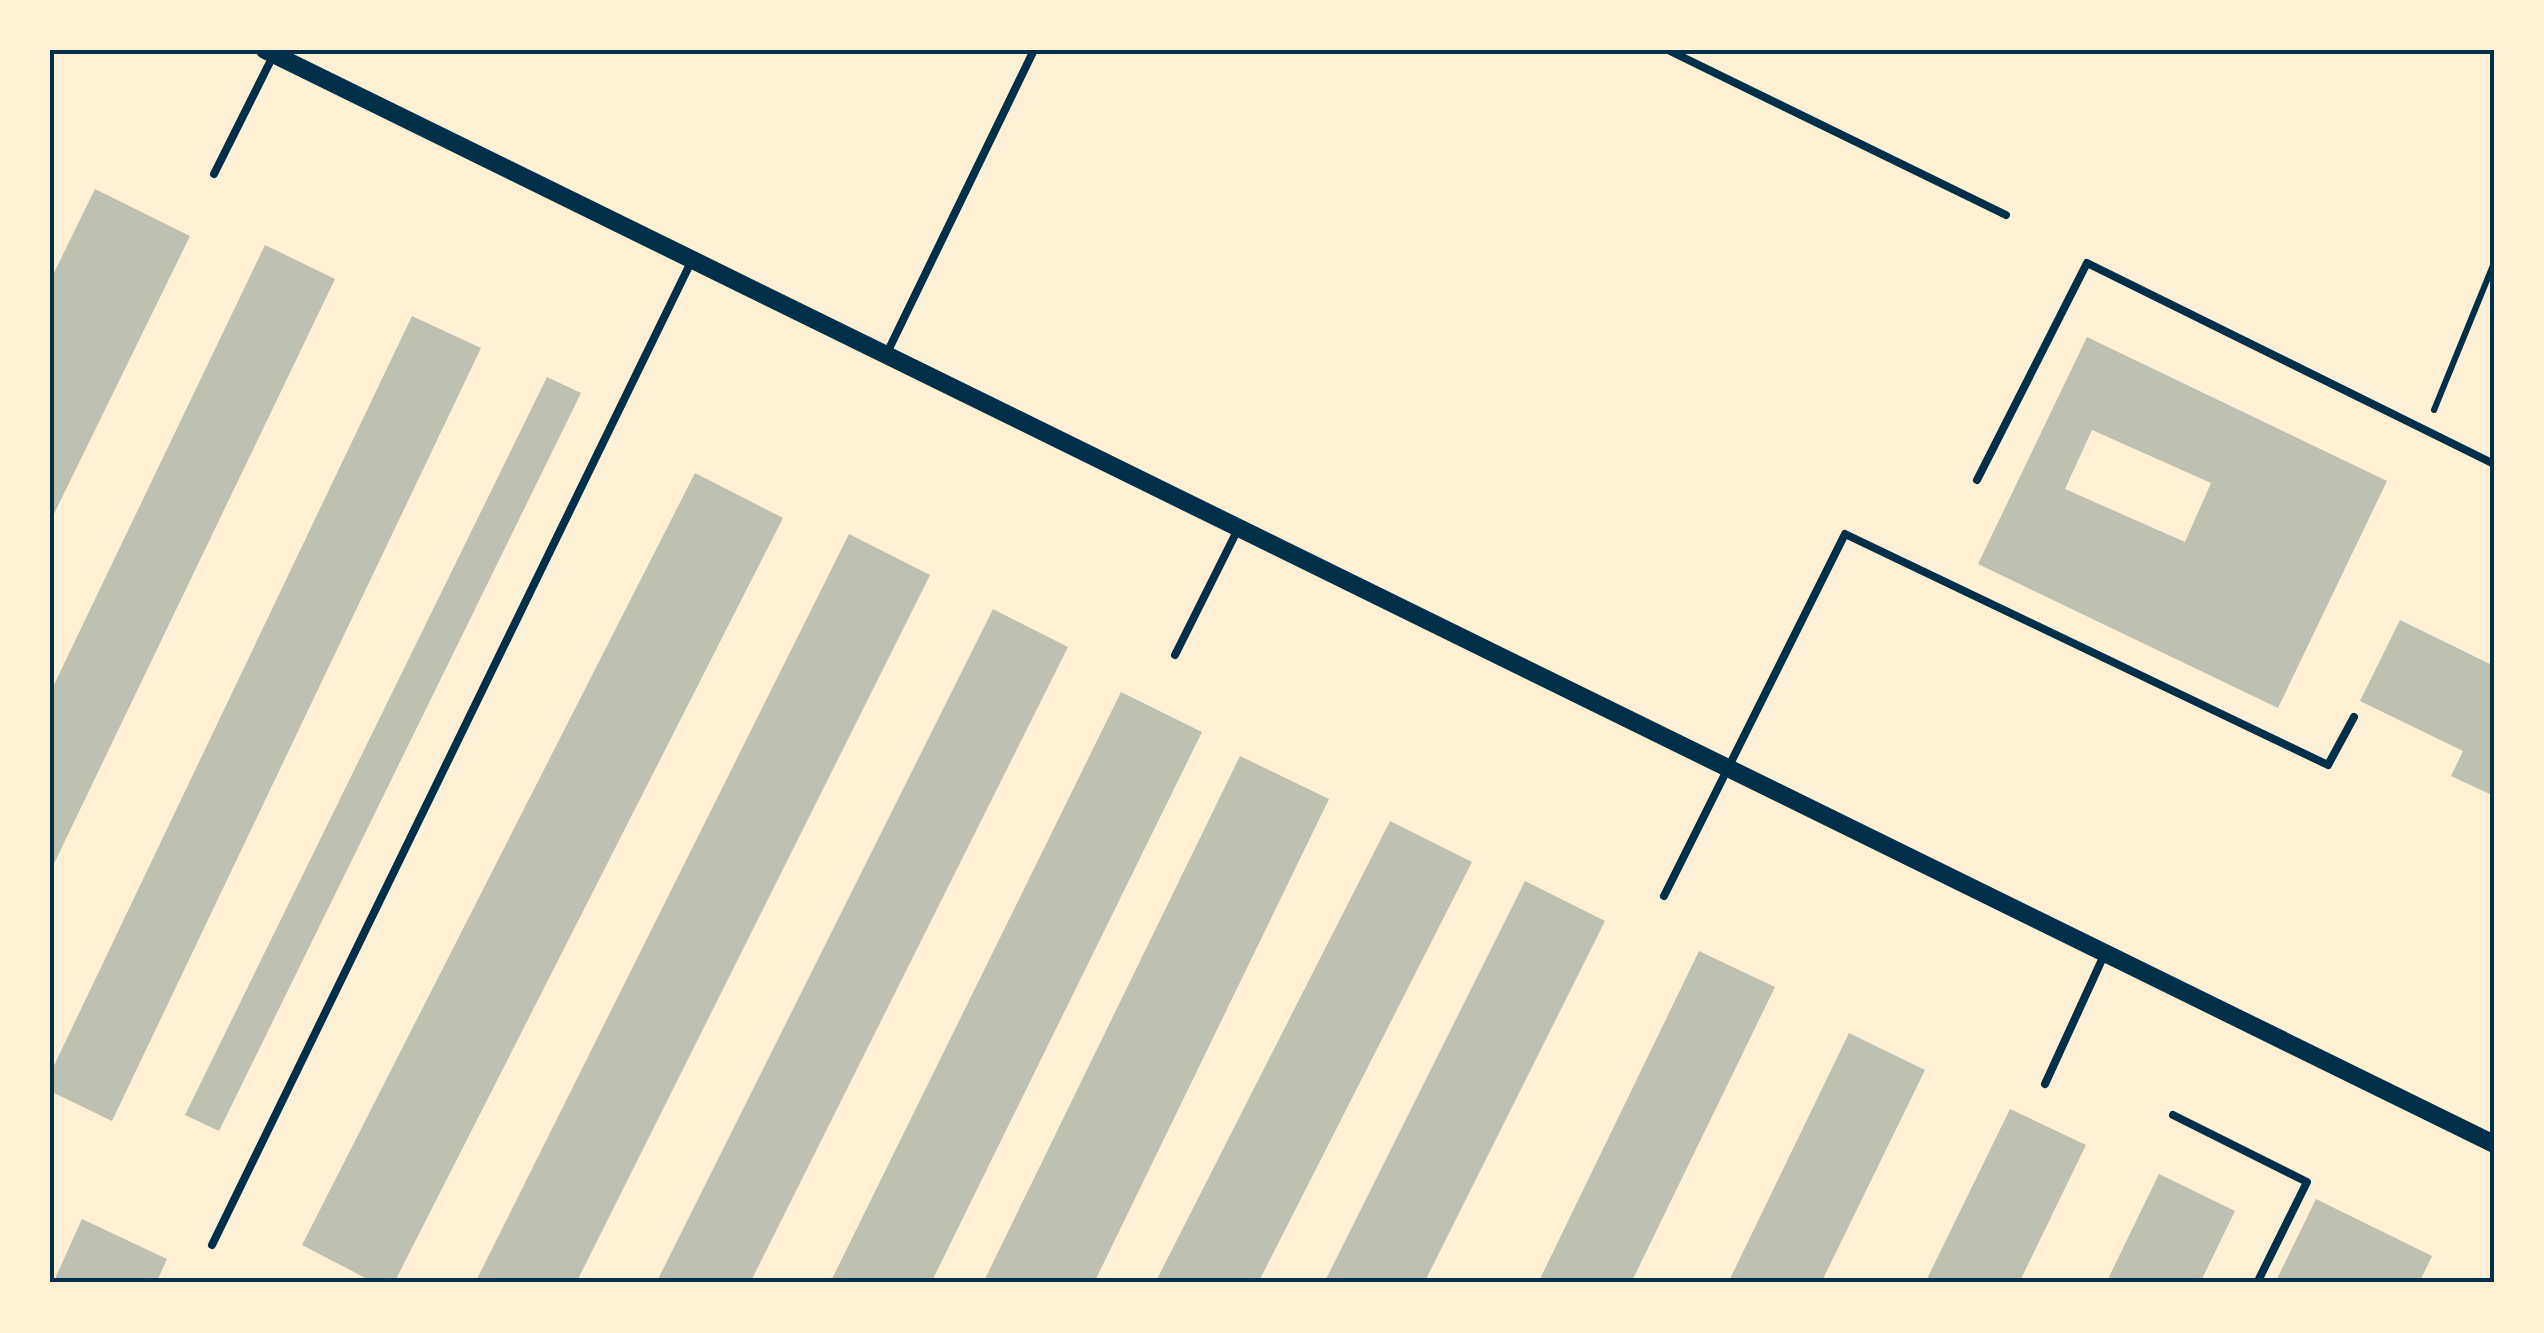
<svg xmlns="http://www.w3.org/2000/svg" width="2544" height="1333" font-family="'DejaVu Sans',sans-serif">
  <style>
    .building { fill: #bec0b2; fill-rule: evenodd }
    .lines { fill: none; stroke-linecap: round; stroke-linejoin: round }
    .path { stroke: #003049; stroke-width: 6 }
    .service { stroke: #003049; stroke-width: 8 }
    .tertiary { stroke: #003049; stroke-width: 18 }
    .neatline { fill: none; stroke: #003049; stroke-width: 4 }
  </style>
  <rect width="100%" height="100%" fill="#fdf0d5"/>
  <path class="building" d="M 95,189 L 190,236 L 50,522 L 50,281 Z
    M 265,245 L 335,279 L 50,872 L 50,693 Z
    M 412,316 L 481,348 L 112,1121 L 50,1091 L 50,1074 Z
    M 2087,337 L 2387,481 L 2278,708 L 1978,564 ZM 2092,430 L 2211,483 L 2185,542 L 2065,489 Z
    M 547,377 L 581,393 L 219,1131 L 185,1115 Z
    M 695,473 L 783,518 L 394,1283 L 375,1283 L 302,1245 Z
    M 849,534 L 930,575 L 576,1283 L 475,1283 Z
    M 993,609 L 1068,647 L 750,1283 L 656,1283 Z
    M 2400,620 L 2494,666 L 2494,796 L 2451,776 L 2463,751 L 2360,701 Z
    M 1121,692 L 1202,732 L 931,1283 L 830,1283 Z
    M 1240,756 L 1329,799 L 1094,1283 L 983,1283 Z
    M 1390,821 L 1472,862 L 1258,1283 L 1155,1283 Z
    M 1525,881 L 1605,921 L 1424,1283 L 1324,1283 Z
    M 1699,951 L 1775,987 L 1631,1283 L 1538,1283 Z
    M 1849,1033 L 1925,1070 L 1821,1283 L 1728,1283 Z
    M 2010,1109 L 2086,1145 L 2019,1283 L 1925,1283 Z
    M 2159,1174 L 2235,1211 L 2200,1283 L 2106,1283 Z
    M 2316,1199 L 2432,1256 L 2419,1283 L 2275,1283 Z
    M 82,1219 L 167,1259 L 156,1283 L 53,1283 Z"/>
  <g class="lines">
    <path class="path" d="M 2434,410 L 2494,263"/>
    <path class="service" d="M 1668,50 L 2006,215
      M 214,174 L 274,54
      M 886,355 L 1034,50
      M 1977,480 L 2087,263 L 2494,464
      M 1175,655 L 1238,529
      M 1664,896 L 1845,534 L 2328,765 L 2354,717
      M 2045,1084 L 2105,953
      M 2173,1115 L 2307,1182 L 2257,1283
      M 212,1245 L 692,260"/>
    <path class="tertiary" d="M 265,50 L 2494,1144"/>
  </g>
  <rect width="2544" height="1333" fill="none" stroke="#fdf0d5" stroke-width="105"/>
  <rect x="52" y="52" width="2440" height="1228" class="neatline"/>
</svg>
